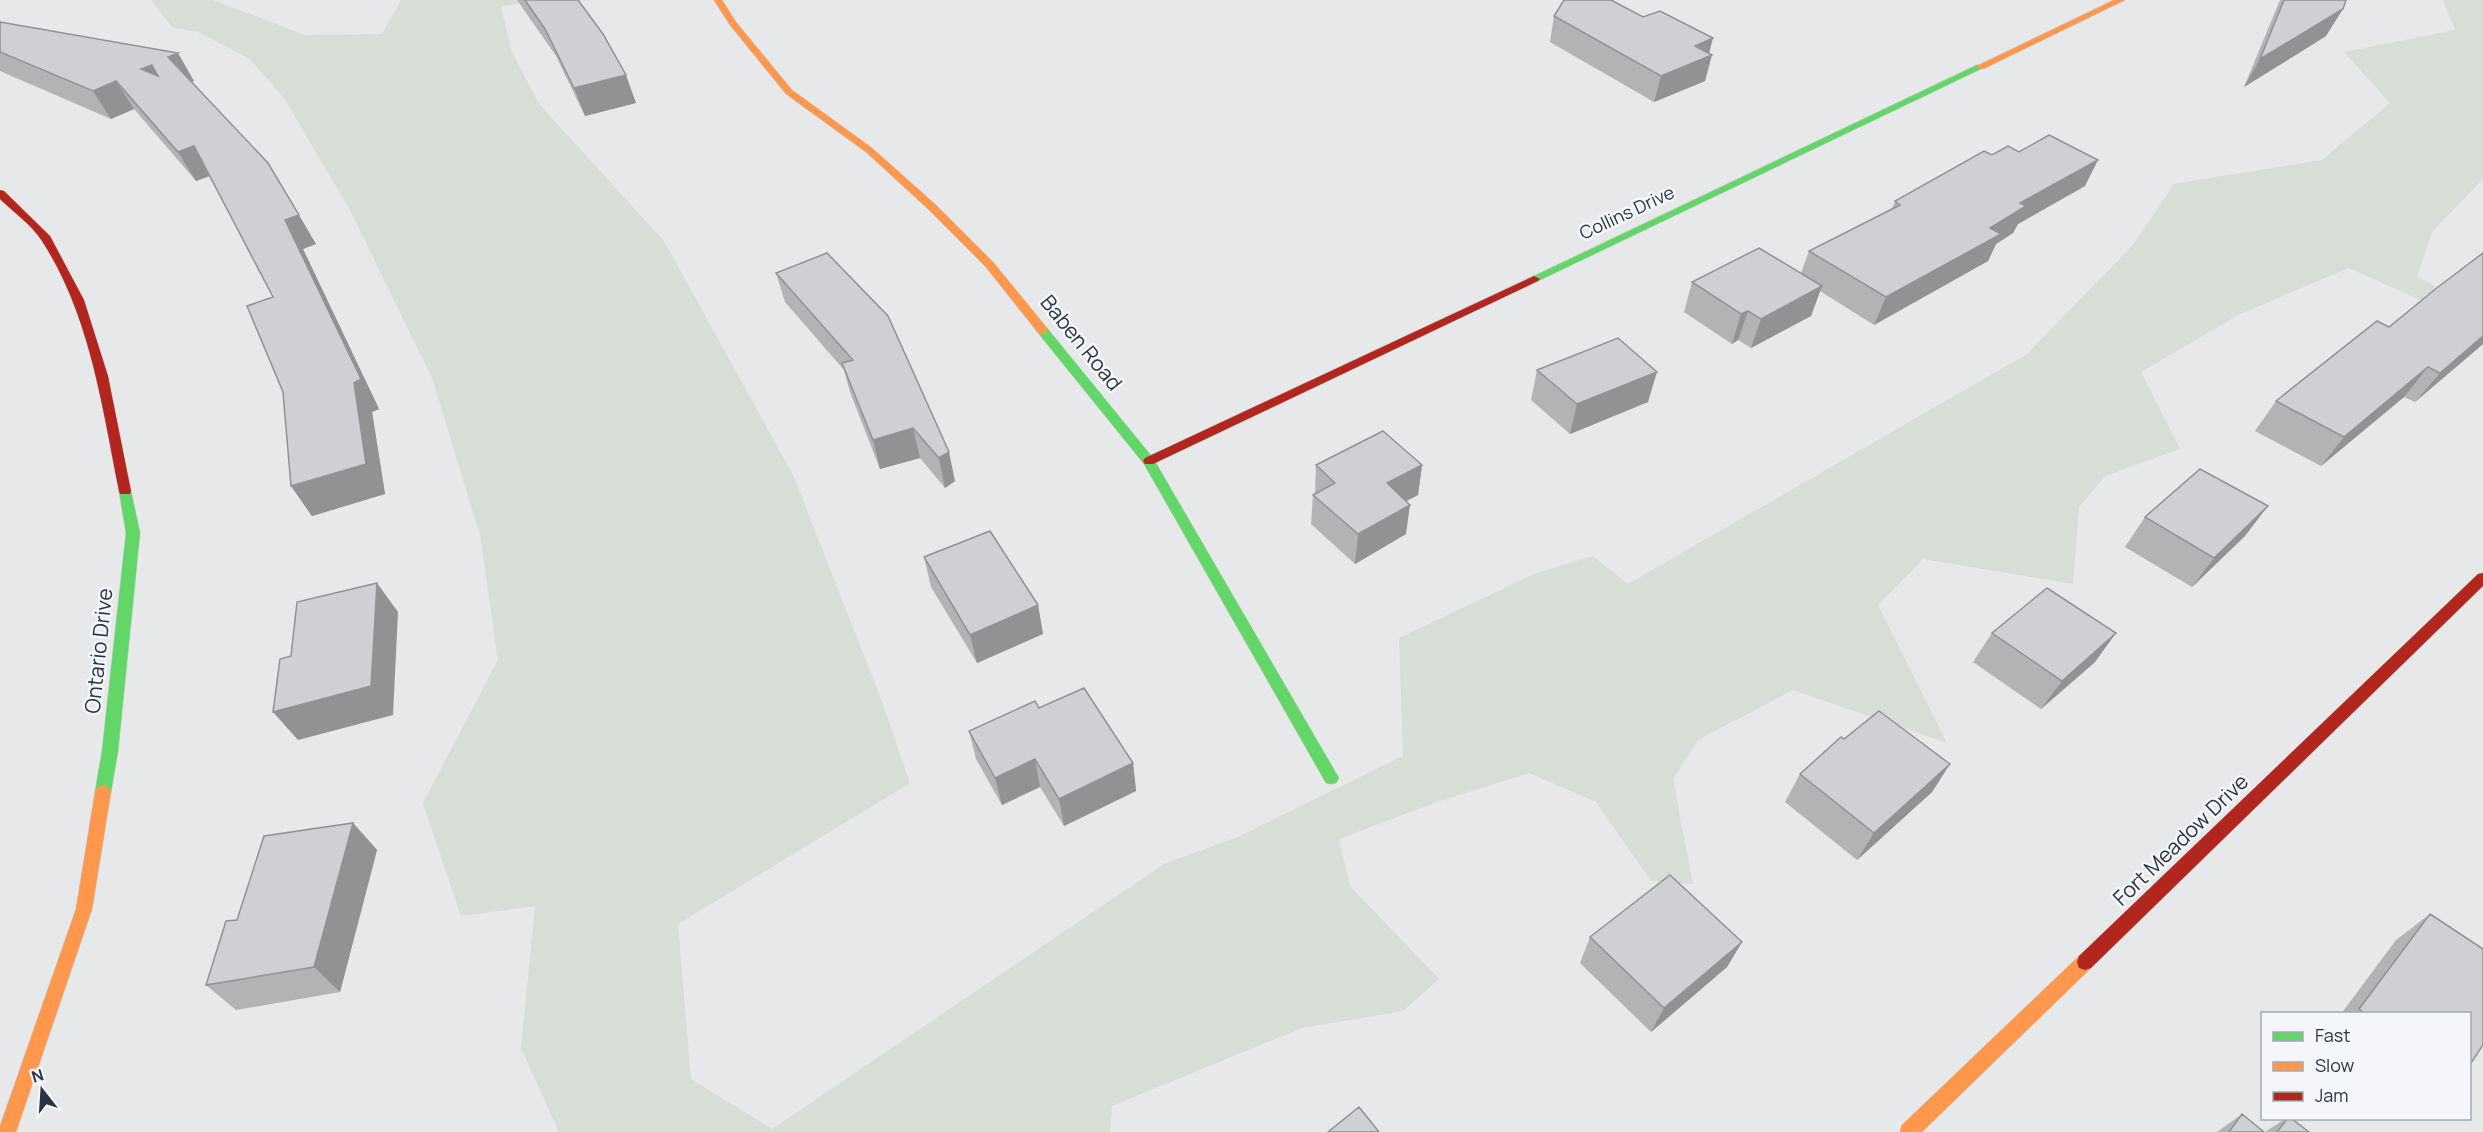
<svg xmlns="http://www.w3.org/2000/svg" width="2483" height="1132" font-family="Manrope,sans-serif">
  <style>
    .green { fill: #d6ded6 }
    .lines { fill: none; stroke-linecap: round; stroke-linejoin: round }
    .fast-casing { stroke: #c4c6c8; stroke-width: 1 }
    .slow-casing { stroke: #c4c6c8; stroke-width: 1 }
    .jam-casing { stroke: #c4c6c8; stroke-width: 1 }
    .fast { fill: #63d668; fill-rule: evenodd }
    .slow { fill: #ff974d; fill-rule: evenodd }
    .jam { fill: #b3261e; fill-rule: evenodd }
    .wall { fill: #b1b3b5 }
    .shaded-wall { fill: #909294 }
    .building { fill: #ced0d3; stroke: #909294; stroke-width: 1.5; fill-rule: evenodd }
    .labels { text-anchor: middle; stroke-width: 5; stroke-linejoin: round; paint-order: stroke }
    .far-street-label { font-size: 18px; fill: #2b3445; stroke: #f4f6f9 }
    .street-label { font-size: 21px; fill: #2b3445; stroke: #f4f6f9 }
  </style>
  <rect width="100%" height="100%" fill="#e6e8ea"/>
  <path class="green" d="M 151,0 L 213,0 L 305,35 L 382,34 L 401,0 L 533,0 L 501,7 L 512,52 L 539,104 L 664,241 L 794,477 L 881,699 L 910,783 L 678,924 L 691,1079 L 772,1129 L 1164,864 L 1240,836 L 1403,756 L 1399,638 L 1534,574 L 1593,556 L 1628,584 L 2027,354 L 2133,245 L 2174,184 L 2322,160 L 2390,103 L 2344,52 L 2455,30 L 2443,0 L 2483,0 L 2483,179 L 2432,232 L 2417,277 L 2483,309 L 2483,328 L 2349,268 L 2240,314 L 2141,372 L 2180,449 L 2105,476 L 2079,507 L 2073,584 L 1923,559 L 1878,605 L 1947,743 L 1793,690 L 1698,740 L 1673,779 L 1693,884 L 1651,881 L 1596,802 L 1529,773 L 1434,803 L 1339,839 L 1350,886 L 1439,979 L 1403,1011 L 1302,1028 L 1112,1106 L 1110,1132 L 559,1132 L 521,1048 L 535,906 L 461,916 L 423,803 L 498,660 L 480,535 L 432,378 L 351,212 L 284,98 L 250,59 L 198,32 L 173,28 Z"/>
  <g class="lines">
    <g class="fast-casing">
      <path id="fast" d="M 1977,65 L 1985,67 L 1538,281 L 1534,282 L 1528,279 Z
        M 1043,327 L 1047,328 L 1153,458 L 1336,773 L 1339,778 L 1336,783 L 1331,784 L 1326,783 L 1144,464 L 1039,334 L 1039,328 Z
        M 125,486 L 131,491 L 140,533 L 118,751 L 111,792 L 108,797 L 103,799 L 98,797 L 95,792 L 102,751 L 126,533 L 119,491 Z"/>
    </g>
    <g class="slow-casing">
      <path id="slow" d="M 714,0 L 722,0 L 736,22 L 792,90 L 872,148 L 936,205 L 993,262 L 1047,328 L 1047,334 L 1039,334 L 985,266 L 928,209 L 866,152 L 786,94 L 730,25 Z
        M 2114,0 L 2125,0 L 1983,69 L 1975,67 Z
        M 103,785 L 108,787 L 111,792 L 92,909 L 16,1132 L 0,1132 L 0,1126 L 76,909 L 95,792 L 98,787 Z
        M 2085,954 L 2091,956 L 2093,962 L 2091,968 L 1922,1132 L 1900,1132 L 1902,1125 L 2079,956 Z"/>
    </g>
    <g class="jam-casing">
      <path id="jam" d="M 0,190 L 4,191 L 50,236 L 84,300 L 108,376 L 131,491 L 130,494 L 120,494 L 119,491 C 102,406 90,315 42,241 C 32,225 13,212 0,199 Z
        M 1534,276 L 1540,279 L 1538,281 L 1153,464 L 1145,464 L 1143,461 L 1145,458 Z
        M 2483,573 L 2483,586 L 2091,968 L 2085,970 L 2079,968 L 2077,962 L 2079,956 L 2478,574 Z"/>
    </g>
    <use href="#fast" class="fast"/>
    <use href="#slow" class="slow"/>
    <use href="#jam" class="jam"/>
  </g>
  <path class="wall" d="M 517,0 L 578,0 L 636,103 L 585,116 L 556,56 Z
    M 2280,0 L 2346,0 L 2326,36 L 2244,87 Z
    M 1554,16 L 1709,54 L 1705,81 L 1654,102 L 1550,42 Z
    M 0,22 L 194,81 L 191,82 L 316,244 L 303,249 L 379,409 L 372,412 L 385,494 L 312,516 L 291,486 L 283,392 L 273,297 L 210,176 L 196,181 L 134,109 L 111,119 L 0,71 Z
    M 1992,155 L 2085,186 L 2018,224 L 2013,233 L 1996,244 L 1988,261 L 1874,325 L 1820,291 L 1811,316 L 1751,348 L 1738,340 L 1732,344 L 1684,312 L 1692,282 L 1801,273 L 1809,251 L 1892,209 L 1895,201 Z
    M 827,253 L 955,481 L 945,488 L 920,458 L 880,469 L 850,392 L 844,370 L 785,302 L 776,273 Z
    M 2389,327 L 2483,344 L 2415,402 L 2404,397 L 2321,466 L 2255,431 L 2276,401 Z
    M 1537,370 L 1648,402 L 1570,434 L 1531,400 Z
    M 1316,465 L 1422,465 L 1418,495 L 1406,501 L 1406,534 L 1355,564 L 1311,524 L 1313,495 L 1315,494 Z
    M 2145,517 L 2245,536 L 2192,587 L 2125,547 Z
    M 924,557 L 1038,605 L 1043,634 L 977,663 L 931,587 Z
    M 1992,633 L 2095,662 L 2041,709 L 1973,662 Z
    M 1039,708 L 1133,763 L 1136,791 L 1064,826 L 1040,787 L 1002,805 L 976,759 L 969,731 Z
    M 1844,739 L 1950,764 L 1932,792 L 1857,860 L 1785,802 L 1800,774 Z
    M 353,823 L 377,850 L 340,992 L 236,1010 L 206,985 L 237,920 Z
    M 2430,914 L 2469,1014 L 2341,1014 L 2396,940 Z
    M 1590,937 L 1742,942 L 1727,967 L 1651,1032 L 1580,963 Z
    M 2242,1114 L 2264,1132 L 2217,1132 Z
    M 2285,1119 L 2292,1119 L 2309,1132 L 2265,1132 Z"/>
  <path class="shaded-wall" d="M 2343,9 L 2326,36 L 2244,87 L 2260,59 Z
    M 1713,38 L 1708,57 L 1712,55 L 1705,81 L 1654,102 L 1661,76 L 1695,46 Z
    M 178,53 L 194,81 L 185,85 L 168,57 Z
    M 152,65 L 169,92 L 141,69 Z
    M 626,75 L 636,103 L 585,116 L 574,88 Z
    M 116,81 L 134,109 L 111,119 L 93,91 Z
    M 194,146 L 212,175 L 196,181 L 178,152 Z
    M 2098,160 L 2085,186 L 2018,224 L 2013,233 L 1996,244 L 1988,261 L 1874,325 L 1886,297 L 1990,228 L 2020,203 Z
    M 299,215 L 316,244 L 303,249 L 379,409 L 372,412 L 385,494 L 312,516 L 291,486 L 354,383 L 285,220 Z
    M 1822,286 L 1811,316 L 1751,348 L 1761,319 Z
    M 1748,311 L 1738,340 L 1732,344 L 1741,314 Z
    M 2483,336 L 2483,344 L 2415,402 L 2440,373 Z
    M 2428,367 L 2404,397 L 2321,466 L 2344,437 Z
    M 1657,372 L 1648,402 L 1570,434 L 1577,404 Z
    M 913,428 L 920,458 L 880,469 L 873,440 Z
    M 949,452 L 955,481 L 945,488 L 939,458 Z
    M 1422,465 L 1418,495 L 1383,513 L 1387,483 Z
    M 1410,505 L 1406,534 L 1355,564 L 1358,534 Z
    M 2268,506 L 2245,536 L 2192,587 L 2214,558 Z
    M 377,583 L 398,612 L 393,715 L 298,740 L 273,712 Z
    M 1038,605 L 1043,634 L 977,663 L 970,635 Z
    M 2116,633 L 2095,662 L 2041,709 L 2062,681 Z
    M 1035,759 L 1040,787 L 1002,805 L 995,778 Z
    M 1133,763 L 1136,791 L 1064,826 L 1059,799 Z
    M 1950,764 L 1932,792 L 1857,860 L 1874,833 Z
    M 353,823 L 377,850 L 340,992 L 314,967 Z
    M 1742,942 L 1727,967 L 1651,1032 L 1664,1008 Z"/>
  <path class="building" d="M 525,0 L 578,0 L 603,34 L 626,75 L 574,88 L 545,29 Z
    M 1564,0 L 1611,0 L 1643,17 L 1660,11 L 1713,38 L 1695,46 L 1712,55 L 1661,76 L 1554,16 Z
    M 2284,0 L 2346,0 L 2343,9 L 2260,59 Z
    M 0,22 L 178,53 L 168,57 L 268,163 L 299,215 L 285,220 L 361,379 L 354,383 L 366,464 L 291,486 L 283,392 L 247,306 L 273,297 L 194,146 L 178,152 L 116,81 L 93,91 L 0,52 ZM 152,65 L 158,76 L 141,69 Z
    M 2049,135 L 2098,160 L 2020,203 L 2026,206 L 1990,228 L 2001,234 L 1886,297 L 1809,251 L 1900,205 L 1895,201 L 1984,151 L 1992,155 L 2008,146 L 2019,152 Z
    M 1759,248 L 1822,286 L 1761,319 L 1748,311 L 1741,314 L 1692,282 Z
    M 827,253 L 888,316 L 949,452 L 939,458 L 913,428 L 873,440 L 842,363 L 853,360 L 776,273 Z
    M 2483,253 L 2483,336 L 2440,373 L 2428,367 L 2344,437 L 2276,401 L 2377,321 L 2389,327 L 2438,287 Z
    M 1618,338 L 1657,372 L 1577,404 L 1537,370 Z
    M 1383,431 L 1422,465 L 1387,483 L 1410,505 L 1358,534 L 1313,495 L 1335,483 L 1316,465 Z
    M 2200,469 L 2268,506 L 2214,558 L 2145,517 Z
    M 990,531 L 1038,605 L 970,635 L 924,557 Z
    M 377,583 L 371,686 L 273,712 L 280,659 L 291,656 L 297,602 Z
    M 2047,588 L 2116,633 L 2062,681 L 1992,633 Z
    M 1084,688 L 1133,763 L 1059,799 L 1035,759 L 995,778 L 969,731 L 1035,701 L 1039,708 Z
    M 1879,711 L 1950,764 L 1874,833 L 1800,774 L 1841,737 L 1844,739 Z
    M 353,823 L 314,967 L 206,985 L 226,921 L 237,920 L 264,836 Z
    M 1670,875 L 1742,942 L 1664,1008 L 1590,937 Z
    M 2430,914 L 2483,949 L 2483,1045 L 2469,1066 L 2469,1014 L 2365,1014 L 2359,1009 Z
    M 1359,1107 L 1379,1132 L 1328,1132 Z
    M 2242,1114 L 2264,1132 L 2229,1132 Z
    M 2287,1119 L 2292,1119 L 2309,1132 L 2277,1132 Z"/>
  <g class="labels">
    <g class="far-street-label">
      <text transform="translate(1627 213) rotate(-25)" y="6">Collins Drive</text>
    </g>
    <g class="street-label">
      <text transform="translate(1081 343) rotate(51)" y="7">Baben Road</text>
      <text transform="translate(99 651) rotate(-84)" y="7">Ontario Drive</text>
      <text transform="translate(2181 840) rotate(-44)" y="7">Fort Meadow Drive</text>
    </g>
  </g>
  <rect x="2261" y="1012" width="210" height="108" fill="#f4f6f9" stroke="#a4a8b1" stroke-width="1.5"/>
  <rect x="2273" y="1032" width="30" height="9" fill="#63d668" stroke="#a4a8b1" stroke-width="1.5"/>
  <text x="2315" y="1042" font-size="18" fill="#2b3445">Fast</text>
  <rect x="2273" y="1062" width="30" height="9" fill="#ff974d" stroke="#a4a8b1" stroke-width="1.5"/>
  <text x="2315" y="1072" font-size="18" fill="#2b3445">Slow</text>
  <rect x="2273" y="1092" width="30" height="9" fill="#b3261e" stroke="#a4a8b1" stroke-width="1.5"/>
  <text x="2315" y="1102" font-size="18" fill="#2b3445">Jam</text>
  <g transform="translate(42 1090) rotate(343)" stroke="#f4f6f9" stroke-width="4.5" paint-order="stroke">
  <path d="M0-4.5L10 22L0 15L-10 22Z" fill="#2b3445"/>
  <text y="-9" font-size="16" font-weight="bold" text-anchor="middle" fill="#2b3445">N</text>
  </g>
</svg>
